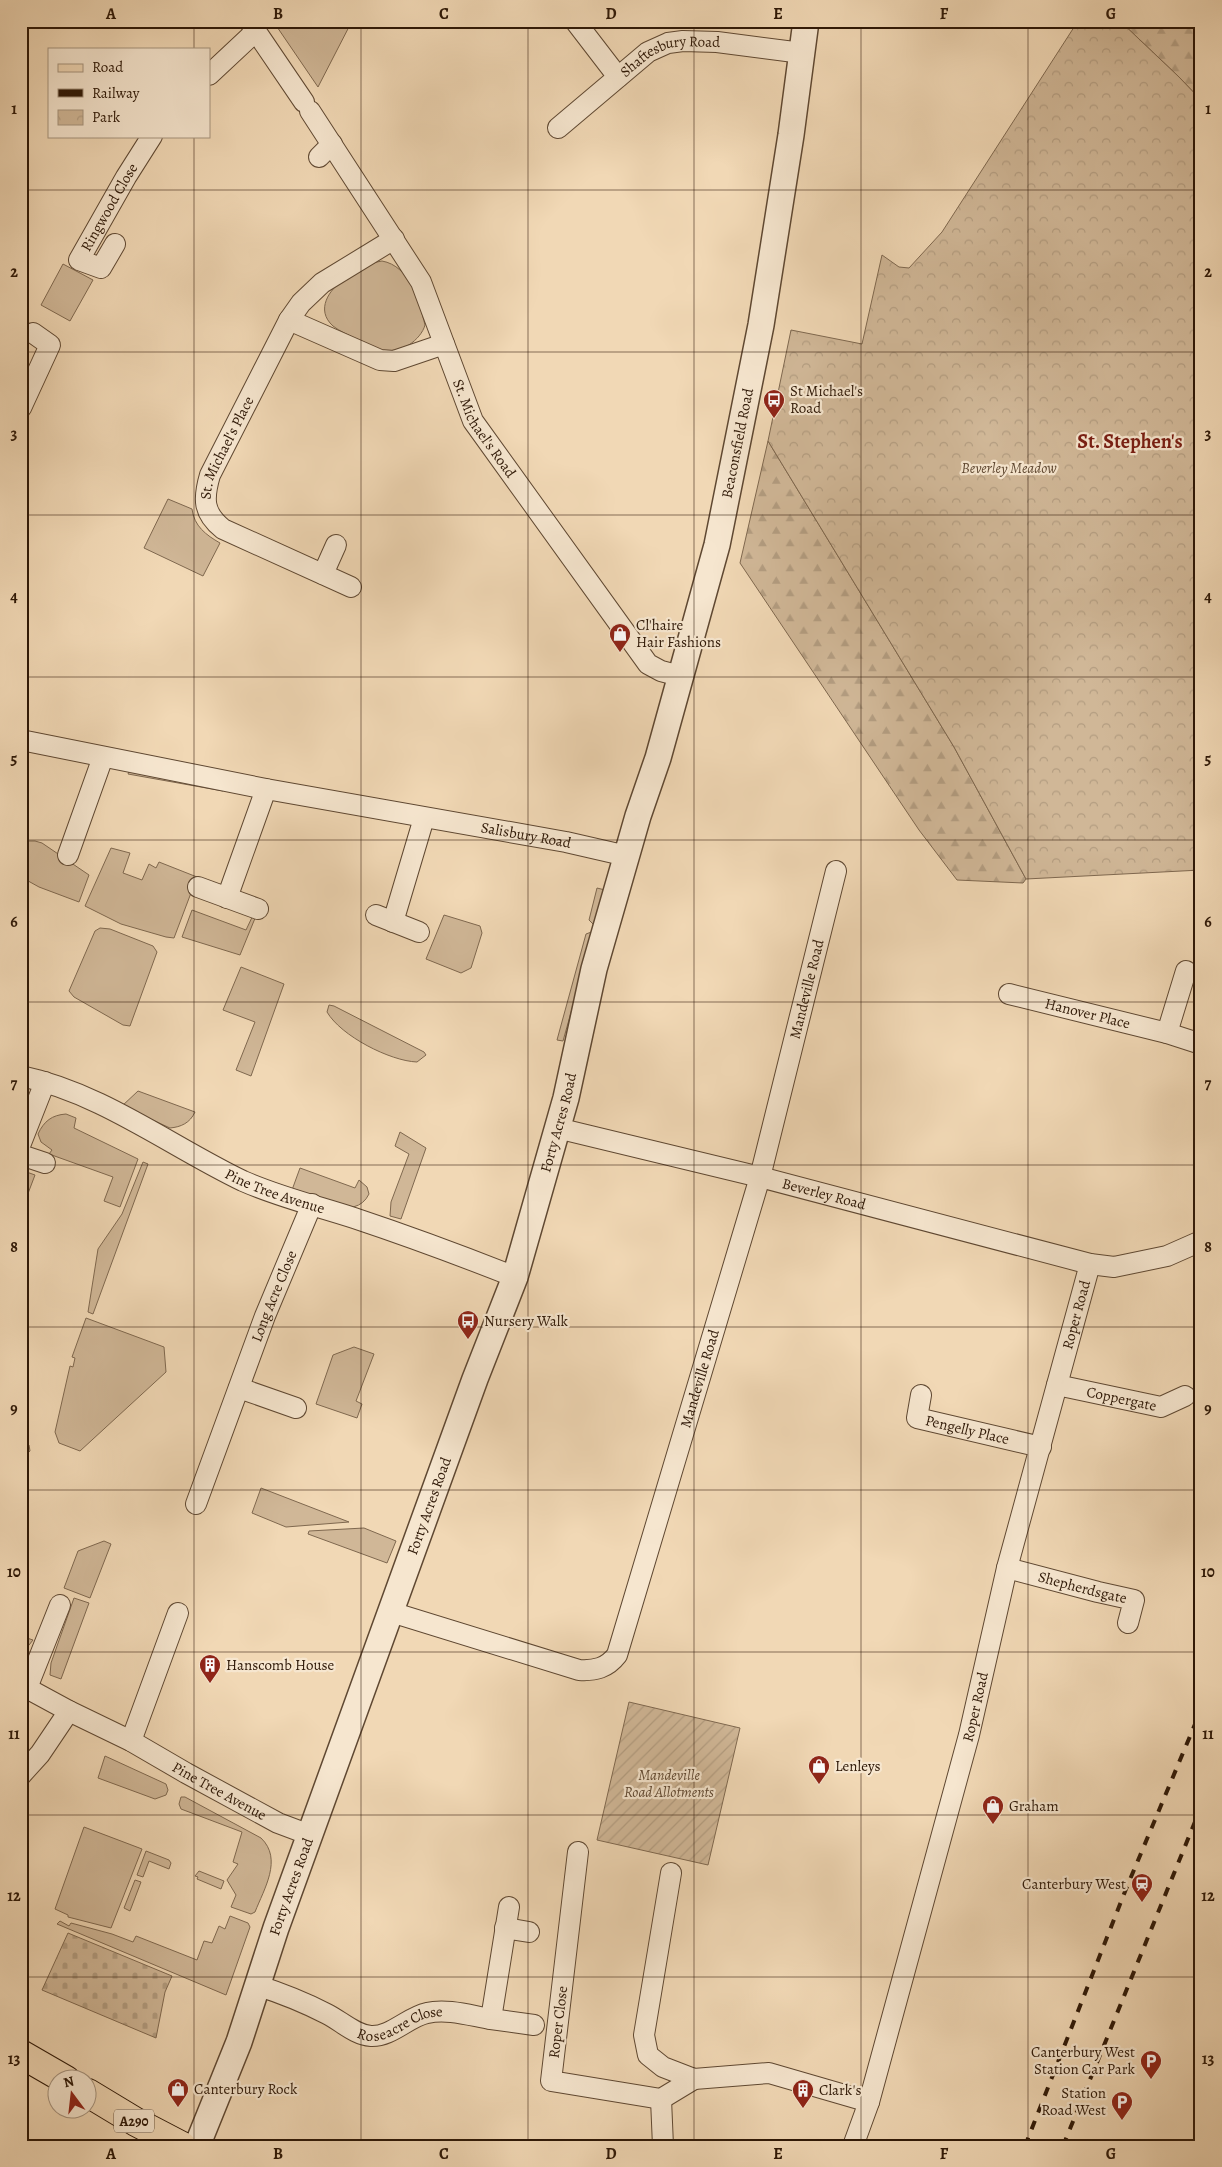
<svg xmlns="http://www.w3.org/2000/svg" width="1222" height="2167" font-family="Alegreya,serif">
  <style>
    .grass { fill: #d0b797; stroke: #7f684f }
    .forest { fill: url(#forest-firs); stroke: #7f684f }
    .cemetery { fill: url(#cemetery-stones); stroke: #7f684f }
    .park { fill: url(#park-crowns); stroke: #7f684f }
    .garden { fill: url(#garden-furrows); stroke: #7f684f }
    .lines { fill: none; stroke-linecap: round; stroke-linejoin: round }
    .minor-casing { stroke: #5f4832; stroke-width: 22 }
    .tertiary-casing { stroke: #5f4832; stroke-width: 28 }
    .primary-casing { stroke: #2e1807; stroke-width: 30 }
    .minor { stroke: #f6e6cf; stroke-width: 20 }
    .tertiary { stroke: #f6e6cf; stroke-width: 25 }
    .primary { stroke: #f1d8b5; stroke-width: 28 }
    .rail { stroke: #2e1807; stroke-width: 4; stroke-dasharray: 9 9; stroke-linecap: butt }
    .grid { fill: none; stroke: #2e1807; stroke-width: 1; stroke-opacity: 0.55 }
    .labels { text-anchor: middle; stroke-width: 4.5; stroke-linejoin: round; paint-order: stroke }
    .shield { fill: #f6e6cf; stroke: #6a5643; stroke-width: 1 }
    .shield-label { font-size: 14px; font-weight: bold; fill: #2e1807 }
    .street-label { font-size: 15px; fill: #2e1807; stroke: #f6e6cf }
    .poi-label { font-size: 15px; fill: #2e1807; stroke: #f6e6cf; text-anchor: start }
    .park-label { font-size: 15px; font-style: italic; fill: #5f4832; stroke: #f6e6cf }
    .district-label { font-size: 20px; font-weight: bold; fill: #7a1f14; stroke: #f6e6cf }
    .neatline { fill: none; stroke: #2e1807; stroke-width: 2 }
    .grid-label { font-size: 16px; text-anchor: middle; font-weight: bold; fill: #2e1807 }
  </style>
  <defs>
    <pattern id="forest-firs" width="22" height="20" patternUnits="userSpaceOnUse" patternTransform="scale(1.25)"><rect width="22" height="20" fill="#d0b797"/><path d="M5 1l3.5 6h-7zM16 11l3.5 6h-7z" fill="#b39d81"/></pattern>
    <pattern id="cemetery-stones" width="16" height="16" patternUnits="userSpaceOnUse" patternTransform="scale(1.25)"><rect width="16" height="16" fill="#d0b797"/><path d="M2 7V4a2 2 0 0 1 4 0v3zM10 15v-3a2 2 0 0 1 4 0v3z" fill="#b39d81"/></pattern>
    <pattern id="park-crowns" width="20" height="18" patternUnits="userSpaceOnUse" patternTransform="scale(1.25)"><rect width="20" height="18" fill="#d0b797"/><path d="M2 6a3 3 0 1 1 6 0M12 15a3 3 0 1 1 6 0" fill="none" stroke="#b39d81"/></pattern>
    <pattern id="garden-furrows" width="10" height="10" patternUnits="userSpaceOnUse" patternTransform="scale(1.25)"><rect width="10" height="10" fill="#d0b797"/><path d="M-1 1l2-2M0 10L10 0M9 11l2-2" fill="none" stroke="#b39d81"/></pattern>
  </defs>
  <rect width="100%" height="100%" fill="#f1d8b5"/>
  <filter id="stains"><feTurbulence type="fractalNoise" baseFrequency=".004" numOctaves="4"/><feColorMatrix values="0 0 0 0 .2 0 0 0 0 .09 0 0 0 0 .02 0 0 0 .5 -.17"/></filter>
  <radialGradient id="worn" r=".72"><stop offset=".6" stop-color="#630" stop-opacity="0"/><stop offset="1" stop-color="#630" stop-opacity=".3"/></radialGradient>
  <path class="grass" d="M 273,21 L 352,21 L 318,87 Z
    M 382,261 C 410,266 419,301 425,325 C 421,340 400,354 384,352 C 374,350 364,343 356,339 C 349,335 339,331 333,326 C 315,310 329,289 345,279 C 357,272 368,263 382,261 Z
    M 63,264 L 93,280 L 70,321 L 41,305 Z
    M 21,341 C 32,352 26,363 21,375 Z
    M 168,499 L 192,509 C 194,526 206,535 220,543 L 203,576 L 144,548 Z
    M 129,771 L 224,787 L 223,791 L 128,774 Z
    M 21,841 L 35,841 L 42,843 L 89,875 L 79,902 L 39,887 L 21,877 Z
    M 111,848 L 130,853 L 123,873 L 142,880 L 149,864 L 156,868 L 159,862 L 197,877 L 174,938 L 166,937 L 121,924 L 85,906 Z
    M 597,888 L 605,890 L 595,926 L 589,920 Z
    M 192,910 L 246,930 L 255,911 L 258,911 L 240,955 L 182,937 Z
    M 444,915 L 480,926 L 482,933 L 471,968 L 461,973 L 426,959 Z
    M 100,928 L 110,929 L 153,946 L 157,952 L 130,1026 L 123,1025 L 74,997 L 69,991 L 95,931 Z
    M 594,931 L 563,1041 L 557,1040 L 586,934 Z
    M 241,967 L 284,984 L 251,1076 L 236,1070 L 255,1022 L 223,1010 Z
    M 329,1005 L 334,1006 L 424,1052 L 426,1055 L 417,1062 C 390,1061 341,1036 327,1012 Z
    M 138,1091 L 195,1112 C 190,1123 181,1127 170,1128 L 122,1106 Z
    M 66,1114 L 76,1118 L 74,1128 L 138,1159 L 120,1207 L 104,1201 L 113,1177 L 49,1154 L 52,1150 L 41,1142 L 38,1134 C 44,1121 52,1115 66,1114 Z
    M 400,1132 L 426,1148 L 401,1219 L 390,1216 L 391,1202 L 409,1154 L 395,1146 Z
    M 143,1162 L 148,1164 L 93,1314 L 88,1312 L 98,1249 L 122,1214 Z
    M 300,1168 L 355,1188 L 359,1180 L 367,1187 L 369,1194 C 355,1223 313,1198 292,1190 Z
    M 21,1170 L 35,1175 L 21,1212 Z
    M 86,1318 L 164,1347 L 166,1372 L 80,1451 L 59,1443 L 55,1432 L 70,1366 L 73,1367 L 75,1358 L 72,1357 Z
    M 354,1347 L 374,1354 L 356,1401 L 362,1404 L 357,1418 L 316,1404 L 333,1355 Z
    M 21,1442 L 29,1445 L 30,1451 L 21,1459 Z
    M 261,1488 L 349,1522 L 286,1527 L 252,1513 Z
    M 364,1528 L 396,1541 L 387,1563 L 308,1534 L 309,1531 Z
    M 104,1541 L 111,1544 L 90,1598 L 64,1588 L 78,1551 Z
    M 74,1598 L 89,1603 L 61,1679 L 50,1675 L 51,1663 Z
    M 21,1636 L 33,1640 L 21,1655 Z
    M 105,1756 L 166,1784 L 168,1790 L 166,1795 L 155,1799 L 98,1778 Z
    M 181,1797 L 185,1797 L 261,1838 C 283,1859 264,1889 255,1912 L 251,1914 L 231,1907 L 236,1895 L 227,1880 L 238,1864 L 233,1862 L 242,1832 L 181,1809 L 179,1804 Z
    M 84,1827 L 142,1849 L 111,1928 L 68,1917 L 68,1915 L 55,1909 Z
    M 146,1851 L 169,1860 L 171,1863 L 169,1869 L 149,1861 L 143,1877 L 137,1875 Z
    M 199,1871 L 224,1881 L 221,1889 L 197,1879 L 198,1877 L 195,1876 Z
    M 135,1880 L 141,1882 L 130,1911 L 124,1908 Z
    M 230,1916 L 248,1923 L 250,1927 L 226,1995 L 57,1924 L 60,1921 L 69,1926 L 71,1923 L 112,1934 L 133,1942 L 136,1936 L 197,1960 L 204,1941 L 212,1943 L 219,1926 L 225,1929 Z"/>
  <path class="forest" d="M 1120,21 L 1201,21 L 1201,100 L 1179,77 Z
    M 768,441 L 954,747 L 1026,879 L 1023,883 L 957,880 L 919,830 L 740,563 Z"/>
  <path class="cemetery" d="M 68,1933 L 172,1976 L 165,1992 L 156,2038 L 42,1990 Z"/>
  <path class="park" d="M 1078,21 L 1120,21 L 1179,77 L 1201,100 L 1201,870 L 1026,879 L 954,747 L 768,441 L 791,330 L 862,344 L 882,255 L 899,267 L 909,268 L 942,232 Z"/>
  <path class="garden" d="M 629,1702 L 740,1728 L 708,1865 L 597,1840 Z"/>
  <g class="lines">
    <g class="minor-casing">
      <g id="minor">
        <path d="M 249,21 L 304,102"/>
        <path d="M 575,21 L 618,77"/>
        <path d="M 209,75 L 256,31"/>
        <path id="s1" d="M 310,111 L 421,282 L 473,421 L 648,664 L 661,671 L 680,676"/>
        <path id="s2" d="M 558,128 L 648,52 L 668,43 L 683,41 L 717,42 L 802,53"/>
        <path d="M 319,157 L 332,144"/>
        <path id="s3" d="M 115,244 L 101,268 L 79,260 L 126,177 L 152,136"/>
        <path d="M 289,320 L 380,360 L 394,361 L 444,344"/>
        <path d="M 21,408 L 50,345 L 33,333"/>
        <path d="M 323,574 L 336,545"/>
        <path id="s4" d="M 351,587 L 223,529 C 203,513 203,499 210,475 L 289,320 L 301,303 L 322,283 L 394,239"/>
        <path id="s5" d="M 21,740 L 266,789 L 566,842 L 627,856"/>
        <path d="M 68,855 L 103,757"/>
        <path d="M 198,887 L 258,909"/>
        <path d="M 227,898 L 266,789"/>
        <path d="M 376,915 L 419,932"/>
        <path d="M 393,922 L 424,818"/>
        <path id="s6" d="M 1009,994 L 1167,1033 L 1201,1044"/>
        <path d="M 1167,1033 L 1186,971"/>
        <path id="s7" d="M 21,1076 C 102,1093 170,1146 243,1181 C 279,1197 317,1206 354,1218 C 408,1236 462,1256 515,1277"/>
        <path id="s8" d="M 557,1128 L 760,1177 L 1090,1264 L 1114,1267 L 1167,1256 L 1201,1241"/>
        <path d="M 21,1143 L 45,1082"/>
        <path d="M 21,1155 L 45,1163"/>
        <path id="s9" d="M 1057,1385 L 1161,1407 L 1185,1396"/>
        <path d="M 239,1388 L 296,1408"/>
        <path id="s10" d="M 921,1395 L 917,1418 L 1041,1447"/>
        <path id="s11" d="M 196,1504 L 265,1316 L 312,1204"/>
        <path id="s12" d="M 1007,1568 L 1098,1592 L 1134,1600 L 1128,1623"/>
        <path id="s13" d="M 391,1612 L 579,1670 C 595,1671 607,1668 617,1655 L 760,1177 L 836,871"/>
        <path id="s14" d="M 21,1685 L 69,1711 L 131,1741 L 186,1773 L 278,1823 L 310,1835"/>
        <path d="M 27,1688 L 60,1605"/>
        <path d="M 131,1741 L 178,1613"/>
        <path d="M 21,1775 L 40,1754 L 69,1711"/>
        <path d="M 578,1852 L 551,2081 L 661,2099 L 694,2079"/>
        <path d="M 671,1873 L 644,2035 L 648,2055 L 663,2067 L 694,2079 L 769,2073 L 869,2102"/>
        <path d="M 505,1928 L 529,1932"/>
        <path id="s15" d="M 256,1985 C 281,1993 304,2002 327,2014 C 341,2021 355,2035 371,2036 C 391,2037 408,2017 427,2013 C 447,2008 472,2016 491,2019 L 509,1907"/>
        <path d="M 491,2019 L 534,2025"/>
        <path d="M 661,2099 L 663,2146"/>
        <path id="s16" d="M 853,2146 L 869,2102 L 969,1735 L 1007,1568 L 1090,1264"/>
      </g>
    </g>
    <g class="tertiary-casing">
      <g id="tertiary">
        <path id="s17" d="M 197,2146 L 239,2042 L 276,1928 L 475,1379 L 515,1277 L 566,1098 L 594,969 L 638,816 L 658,758 L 717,545 L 761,325 L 791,135 L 806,21"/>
      </g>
    </g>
    <g class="primary-casing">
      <path id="primary" d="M 21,2054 L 66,2080
        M 88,2093 L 136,2122 L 182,2146"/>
    </g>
    <use href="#minor" class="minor"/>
    <use href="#tertiary" class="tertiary"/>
    <use href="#primary" class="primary"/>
    <path class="rail" d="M 1025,2146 L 1126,1889 L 1201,1710
      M 1063,2146 L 1201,1807"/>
  </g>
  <path class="grid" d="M 194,21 L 194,49M 361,21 L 361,2146M 528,21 L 528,2146M 694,21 L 694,2146M 861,21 L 861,2146M 1028,21 L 1028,2146M 194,136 L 194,2146M 21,190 L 1201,190M 21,352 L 1201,352M 21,515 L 1201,515M 21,677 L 1201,677M 21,840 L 1201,840M 21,1002 L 1201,1002M 21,1165 L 1201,1165M 21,1327 L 1201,1327M 21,1490 L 1201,1490M 21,1652 L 1201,1652M 21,1815 L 1201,1815M 21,1977 L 1201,1977"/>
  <defs>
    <g id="bus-pin" transform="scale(1.125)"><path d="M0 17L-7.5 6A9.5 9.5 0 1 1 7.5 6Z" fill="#8f2418" stroke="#f6e6cf"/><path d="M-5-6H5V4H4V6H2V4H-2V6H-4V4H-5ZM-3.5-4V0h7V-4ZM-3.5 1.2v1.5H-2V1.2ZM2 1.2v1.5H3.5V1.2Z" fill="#fff"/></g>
    <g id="shop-pin" transform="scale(1.125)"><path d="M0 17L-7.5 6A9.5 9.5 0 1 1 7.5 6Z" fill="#8f2418" stroke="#f6e6cf"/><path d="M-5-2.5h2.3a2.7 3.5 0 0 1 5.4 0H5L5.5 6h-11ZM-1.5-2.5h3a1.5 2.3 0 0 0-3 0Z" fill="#fff"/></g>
    <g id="building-pin" transform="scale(1.125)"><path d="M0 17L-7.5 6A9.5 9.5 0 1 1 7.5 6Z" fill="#8f2418" stroke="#f6e6cf"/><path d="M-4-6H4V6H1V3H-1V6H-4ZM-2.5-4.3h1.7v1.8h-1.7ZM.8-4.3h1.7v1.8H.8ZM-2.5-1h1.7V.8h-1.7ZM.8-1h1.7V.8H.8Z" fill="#fff"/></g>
    <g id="station-pin" transform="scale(1.125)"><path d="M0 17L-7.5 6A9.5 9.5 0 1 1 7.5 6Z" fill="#8f2418" stroke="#f6e6cf"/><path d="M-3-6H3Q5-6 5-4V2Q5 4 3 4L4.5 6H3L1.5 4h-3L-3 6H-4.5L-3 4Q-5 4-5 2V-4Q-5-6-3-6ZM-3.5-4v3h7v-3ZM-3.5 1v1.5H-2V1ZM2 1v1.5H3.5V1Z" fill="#fff"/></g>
    <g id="parking-pin" transform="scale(1.125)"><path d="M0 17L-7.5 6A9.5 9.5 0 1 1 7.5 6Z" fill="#8f2418" stroke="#f6e6cf"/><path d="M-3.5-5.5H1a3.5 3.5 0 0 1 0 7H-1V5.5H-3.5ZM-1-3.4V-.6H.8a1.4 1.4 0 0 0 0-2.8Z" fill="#fff"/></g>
  </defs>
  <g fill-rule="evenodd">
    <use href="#bus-pin" x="774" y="400"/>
    <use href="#shop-pin" x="620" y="634"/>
    <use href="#bus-pin" x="468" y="1321"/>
    <use href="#building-pin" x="210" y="1665"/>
    <use href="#shop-pin" x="819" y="1766"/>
    <use href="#shop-pin" x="993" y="1806"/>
    <use href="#station-pin" x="1142" y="1884"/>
    <use href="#parking-pin" x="1151" y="2061"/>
    <use href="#shop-pin" x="178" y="2089"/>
    <use href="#building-pin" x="803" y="2090"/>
    <use href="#parking-pin" x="1122" y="2102"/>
  </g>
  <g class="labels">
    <rect class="shield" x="114" y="2109.5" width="40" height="23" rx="4"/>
    <g class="shield-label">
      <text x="134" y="2126">A290</text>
    </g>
    <g class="street-label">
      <text dy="5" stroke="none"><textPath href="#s2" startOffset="138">Shaftesbury Road</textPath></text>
      <text dy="5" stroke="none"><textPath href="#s3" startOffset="112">Ringwood Close</textPath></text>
      <text dy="5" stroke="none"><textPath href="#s1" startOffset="364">St. Michael's Road</textPath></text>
      <text dy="5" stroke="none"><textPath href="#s17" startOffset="1789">Beaconsfield Road</textPath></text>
      <text dy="5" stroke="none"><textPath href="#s4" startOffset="232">St. Michael's Place</textPath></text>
      <text dy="5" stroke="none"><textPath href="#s5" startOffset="514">Salisbury Road</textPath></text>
      <text dy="5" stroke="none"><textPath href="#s13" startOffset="932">Mandeville Road</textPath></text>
      <text dy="5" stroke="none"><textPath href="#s6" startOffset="81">Hanover Place</textPath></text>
      <text dy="5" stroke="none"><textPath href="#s17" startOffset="1086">Forty Acres Road</textPath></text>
      <text dy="5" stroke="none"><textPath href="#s7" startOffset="280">Pine Tree Avenue</textPath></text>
      <text dy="5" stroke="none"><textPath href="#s8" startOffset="275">Beverley Road</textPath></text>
      <text dy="5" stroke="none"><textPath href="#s11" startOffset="222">Long Acre Close</textPath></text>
      <text dy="5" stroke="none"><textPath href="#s16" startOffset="861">Roper Road</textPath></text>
      <text dy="5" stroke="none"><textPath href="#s13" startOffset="528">Mandeville Road</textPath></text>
      <text dy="5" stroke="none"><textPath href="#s9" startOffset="66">Coppergate</textPath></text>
      <text dy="5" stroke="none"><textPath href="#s10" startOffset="75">Pengelly Place</textPath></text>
      <text dy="5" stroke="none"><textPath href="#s17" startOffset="681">Forty Acres Road</textPath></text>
      <text dy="5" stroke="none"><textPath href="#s12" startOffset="78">Shepherdsgate</textPath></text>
      <text dy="5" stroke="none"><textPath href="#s16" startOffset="456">Roper Road</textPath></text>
      <text dy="5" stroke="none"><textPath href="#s14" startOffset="225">Pine Tree Avenue</textPath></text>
      <text dy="5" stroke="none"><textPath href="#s17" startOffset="276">Forty Acres Road</textPath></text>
      <text dy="5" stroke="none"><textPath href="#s15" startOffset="158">Roseacre Close</textPath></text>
      <text transform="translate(558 2022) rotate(-83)" y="5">Roper Close</text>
    </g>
    <g class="poi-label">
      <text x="790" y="396">St Michael's<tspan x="790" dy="17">Road</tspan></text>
      <text x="636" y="630">Cl'haire<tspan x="636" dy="17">Hair Fashions</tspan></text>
      <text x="484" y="1326">Nursery Walk</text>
      <text x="226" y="1670">Hanscomb House</text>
      <text x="835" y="1771">Lenleys</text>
      <text x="1009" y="1811">Graham</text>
      <text x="1126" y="1889" text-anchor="end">Canterbury West</text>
      <text x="1135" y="2057" text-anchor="end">Canterbury West<tspan x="1135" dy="17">Station Car Park</tspan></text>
      <text x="194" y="2094">Canterbury Rock</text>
      <text x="819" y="2095">Clark's</text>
      <text x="1106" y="2098" text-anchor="end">Station<tspan x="1106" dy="17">Road West</tspan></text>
    </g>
    <g class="park-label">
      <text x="1009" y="473">Beverley Meadow</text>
      <text x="669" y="1780">Mandeville<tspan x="669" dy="17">Road Allotments</tspan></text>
    </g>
    <g class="district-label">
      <text x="1130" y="448">St. Stephen's</text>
    </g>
  </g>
  <rect width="1222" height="2167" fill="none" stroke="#f1d8b5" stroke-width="55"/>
  <rect x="48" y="48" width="162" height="90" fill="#f6e6cf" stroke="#a6947f"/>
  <rect x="58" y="64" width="25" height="8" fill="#f1d8b5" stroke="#a6947f"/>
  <text x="92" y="72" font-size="15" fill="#2e1807">Road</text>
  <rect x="58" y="89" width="25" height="8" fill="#2e1807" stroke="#a6947f"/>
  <text x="92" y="98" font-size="15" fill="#2e1807">Railway</text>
  <rect x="58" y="110" width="25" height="15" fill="url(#park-crowns)" stroke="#a6947f"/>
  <text x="92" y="122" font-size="15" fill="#2e1807">Park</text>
  <g transform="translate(72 2094) rotate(345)"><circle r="24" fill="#f6e6cf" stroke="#a6947f"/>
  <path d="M0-4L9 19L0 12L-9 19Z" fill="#8f2418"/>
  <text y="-8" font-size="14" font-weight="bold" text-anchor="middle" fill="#2e1807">N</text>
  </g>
  <rect x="28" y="28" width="1166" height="2112" class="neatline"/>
  <g class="grid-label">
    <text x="111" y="19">A</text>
    <text x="278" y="19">B</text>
    <text x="444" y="19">C</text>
    <text x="611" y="19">D</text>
    <text x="778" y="19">E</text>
    <text x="944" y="19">F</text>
    <text x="1111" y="19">G</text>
    <text x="14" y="114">1</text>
    <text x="1208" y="114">1</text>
    <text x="14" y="277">2</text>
    <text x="1208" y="277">2</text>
    <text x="14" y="439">3</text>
    <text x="1208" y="439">3</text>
    <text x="14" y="602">4</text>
    <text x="1208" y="602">4</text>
    <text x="14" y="764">5</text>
    <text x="1208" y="764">5</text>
    <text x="14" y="927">6</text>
    <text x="1208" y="927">6</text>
    <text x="14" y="1089">7</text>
    <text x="1208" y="1089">7</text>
    <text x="14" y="1252">8</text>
    <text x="1208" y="1252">8</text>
    <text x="14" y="1414">9</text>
    <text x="1208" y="1414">9</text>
    <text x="14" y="1577">10</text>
    <text x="1208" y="1577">10</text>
    <text x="14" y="1739">11</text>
    <text x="1208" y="1739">11</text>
    <text x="14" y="1901">12</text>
    <text x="1208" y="1901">12</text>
    <text x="14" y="2064">13</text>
    <text x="1208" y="2064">13</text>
    <text x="111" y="2159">A</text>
    <text x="278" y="2159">B</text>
    <text x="444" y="2159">C</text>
    <text x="611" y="2159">D</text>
    <text x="778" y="2159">E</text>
    <text x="944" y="2159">F</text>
    <text x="1111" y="2159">G</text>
  </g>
  <rect width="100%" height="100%" filter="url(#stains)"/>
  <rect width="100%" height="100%" fill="url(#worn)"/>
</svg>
